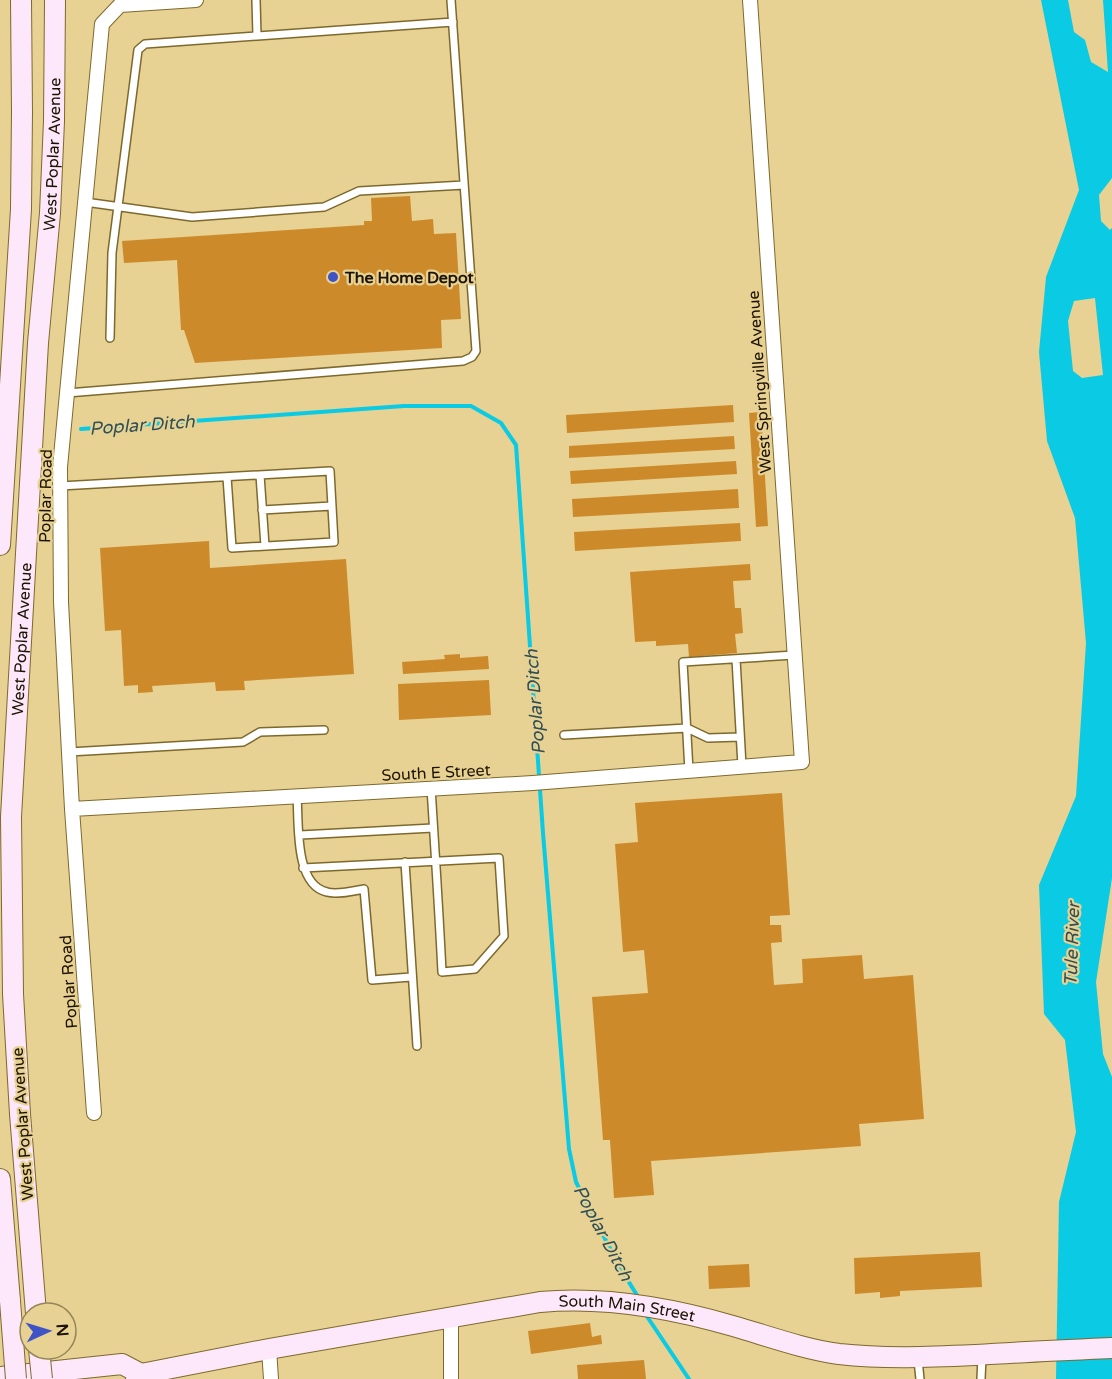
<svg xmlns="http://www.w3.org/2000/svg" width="1112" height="1379" font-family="'Varela Round',sans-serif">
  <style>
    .water { fill: #0bcae3; fill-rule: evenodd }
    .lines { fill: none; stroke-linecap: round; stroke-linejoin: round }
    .stream { stroke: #0bcae3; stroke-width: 4 }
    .building { fill: #cd8a2b }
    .lane-casing { stroke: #7e692d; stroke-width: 10 }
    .street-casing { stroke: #7e692d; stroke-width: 16 }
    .secondary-casing { stroke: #7e692d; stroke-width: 22 }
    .lane { stroke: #fff; stroke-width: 7 }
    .street { stroke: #fff; stroke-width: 14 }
    .secondary { stroke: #fde7fb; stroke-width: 20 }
    .secondary-bridge-casing { stroke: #7e692d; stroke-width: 22; stroke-linecap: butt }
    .secondary-bridge { stroke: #fde7fb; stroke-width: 20 }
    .poi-dot { fill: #3e53c6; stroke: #e7d193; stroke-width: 2 }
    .labels { text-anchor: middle; stroke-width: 4.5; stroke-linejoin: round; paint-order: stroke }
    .street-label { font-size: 16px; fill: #1c1300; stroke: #e7d193 }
    .poi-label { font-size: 16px; font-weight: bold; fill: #1c1300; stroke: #e7d193; text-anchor: start }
    .water-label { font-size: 18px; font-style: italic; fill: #2f4f55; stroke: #e7d193 }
  </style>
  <rect width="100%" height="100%" fill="#e7d193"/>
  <path class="water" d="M 1041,0 L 1068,0 L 1074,32 L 1085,40 L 1091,62 L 1108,72 L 1103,0 L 1112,0 L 1112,178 L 1099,195 L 1101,221 L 1110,230 L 1112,228 L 1112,878 L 1096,982 L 1103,1054 L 1112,1077 L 1112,1379 L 1056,1379 L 1059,1202 L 1076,1132 L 1065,1040 L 1044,1014 L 1039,885 L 1076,796 L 1086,643 L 1075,518 L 1047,441 L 1039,352 L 1046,277 L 1079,190 ZM 1095,298 L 1103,375 L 1082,378 L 1073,371 L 1068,321 L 1074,301 Z"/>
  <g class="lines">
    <path class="stream" d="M 81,429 L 404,406 L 471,406 L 501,423 L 516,445 L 543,833 L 569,1149 L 576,1182 L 618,1264 L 638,1297
      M 644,1312 L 689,1379"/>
  </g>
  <path class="building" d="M 410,196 L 412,221 L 433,219 L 434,234 L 456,233 L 461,319 L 441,320 L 442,348 L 195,363 L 184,330 L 181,330 L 177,260 L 124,263 L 122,241 L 364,225 L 364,221 L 372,221 L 371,198 Z
    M 733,405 L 734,422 L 567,433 L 566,415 Z
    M 761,412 L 768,526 L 756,527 L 749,413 Z
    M 734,436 L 735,449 L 569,458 L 569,446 Z
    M 736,461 L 737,474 L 571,484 L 570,471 Z
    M 738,489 L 739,508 L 573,517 L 572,499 Z
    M 740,523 L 741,541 L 575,551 L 574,532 Z
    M 209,541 L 210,568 L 346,559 L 354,674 L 244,681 L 245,690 L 216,691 L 215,682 L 152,686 L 153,692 L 138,693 L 138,685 L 124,686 L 121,630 L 105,631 L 100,548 Z
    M 750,564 L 751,580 L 733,581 L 735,608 L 741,608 L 743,633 L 735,634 L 737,653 L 689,657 L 688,644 L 656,646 L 656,641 L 635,642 L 630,572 Z
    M 460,654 L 460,658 L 488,656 L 489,669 L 403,674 L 402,662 L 445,659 L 444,655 Z
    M 489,680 L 491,715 L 399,720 L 398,684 Z
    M 782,793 L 790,915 L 770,916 L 770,925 L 781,925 L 782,942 L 771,943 L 774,985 L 803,983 L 802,959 L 862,955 L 864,979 L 913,975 L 924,1119 L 859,1124 L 861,1146 L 651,1161 L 654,1195 L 614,1198 L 610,1140 L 603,1140 L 592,997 L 648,993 L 644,950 L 623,952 L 615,844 L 638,842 L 635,803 Z
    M 980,1252 L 982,1287 L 900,1291 L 900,1296 L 880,1298 L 880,1292 L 855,1294 L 854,1258 Z
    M 749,1264 L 750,1287 L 709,1289 L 708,1266 Z
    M 590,1323 L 592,1337 L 601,1335 L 602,1344 L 531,1354 L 528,1331 Z
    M 644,1360 L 646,1379 L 578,1379 L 577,1365 Z"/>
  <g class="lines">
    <g class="lane-casing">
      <path id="lane" d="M 256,0 L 257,36
        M 85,202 L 192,217 L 324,207 L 359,191 L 464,185
        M 110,338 L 112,253 L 138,50 L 145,44 L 453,22
        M 67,393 L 463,361 L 472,357 L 476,351 L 451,0
        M 260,475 L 265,546
        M 60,486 L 330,471 L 334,542 L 232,548 L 227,477
        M 262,510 L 332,506
        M 736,659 L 742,766
        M 564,735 L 687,728 L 708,738 L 740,737
        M 69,752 L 243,742 L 260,732 L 324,730
        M 689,771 L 683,662 L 794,655
        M 297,796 C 299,822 294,885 327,892 C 337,895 353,891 364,889 L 372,980 L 411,977
        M 300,835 L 433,828
        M 405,862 L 417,1046
        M 303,868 L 499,858 L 504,936 L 475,969 L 442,972 C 439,911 435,850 431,788
        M 918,1360 L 920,1379
        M 981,1379 L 982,1357"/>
    </g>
    <g class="street-casing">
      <path id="street" d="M 72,809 L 533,783 L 802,762 L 750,0
        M 94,1113 L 72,809 L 61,602 L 60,467 L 102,24 L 120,5 L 196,0
        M 451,1318 L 451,1379
        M 269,1349 L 271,1379"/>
    </g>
    <g class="secondary-casing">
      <g id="secondary">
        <path d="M 0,545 L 21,209 L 22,112 L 21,0"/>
        <path d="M 0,1179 L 10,1301"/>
        <path id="s1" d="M 36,1313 L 20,1114 L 13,994 L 11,817 L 38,343 L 50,213 L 54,121 L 55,0"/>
        <path d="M 0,1377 L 122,1364 L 141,1374"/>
        <path id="s2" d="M 136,1379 L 141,1374 L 269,1349 L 540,1302 C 605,1296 671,1308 733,1326 C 768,1336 803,1349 839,1354 C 885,1359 930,1357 976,1355 C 1021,1352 1067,1350 1112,1348"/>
      </g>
    </g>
    <use href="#lane" class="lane"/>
    <use href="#street" class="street"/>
    <use href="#secondary" class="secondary"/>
    <g class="secondary-bridge-casing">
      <path id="secondary-bridge" d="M 10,1301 L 16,1379
        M 39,1349 L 42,1379"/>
    </g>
    <use href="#secondary-bridge" class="secondary-bridge"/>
  </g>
  <circle class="poi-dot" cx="333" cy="277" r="6"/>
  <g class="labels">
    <g class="street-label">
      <text dy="6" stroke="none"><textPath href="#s1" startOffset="1161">West Poplar Avenue</textPath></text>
      <text transform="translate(759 382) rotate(-94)" y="6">West Springville Avenue</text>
      <text transform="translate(45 496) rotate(-89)" y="6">Poplar Road</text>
      <text dy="6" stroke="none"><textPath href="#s1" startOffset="675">West Poplar Avenue</textPath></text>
      <text transform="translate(436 772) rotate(-3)" y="6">South E Street</text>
      <text transform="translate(68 982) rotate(-94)" y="6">Poplar Road</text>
      <text transform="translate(22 1124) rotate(-94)" y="6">West Poplar Avenue</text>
      <text dy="6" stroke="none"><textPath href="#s2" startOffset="500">South Main Street</textPath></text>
    </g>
    <g class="poi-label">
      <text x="345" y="283">The Home Depot</text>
    </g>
    <g class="water-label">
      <text transform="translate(142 425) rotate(-4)" y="6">Poplar Ditch</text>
      <text transform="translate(535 702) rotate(-94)" y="6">Poplar Ditch</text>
      <text transform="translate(1072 944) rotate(-88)" y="6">Tule River</text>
      <text transform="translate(603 1233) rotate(62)" y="6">Poplar Ditch</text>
    </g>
  </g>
  <g transform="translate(48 1331) rotate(86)"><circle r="28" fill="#e7d193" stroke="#968558" stroke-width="1.5"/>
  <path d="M0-4.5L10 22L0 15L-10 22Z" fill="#3e53c6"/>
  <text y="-9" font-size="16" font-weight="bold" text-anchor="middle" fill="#1c1300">N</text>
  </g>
</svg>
